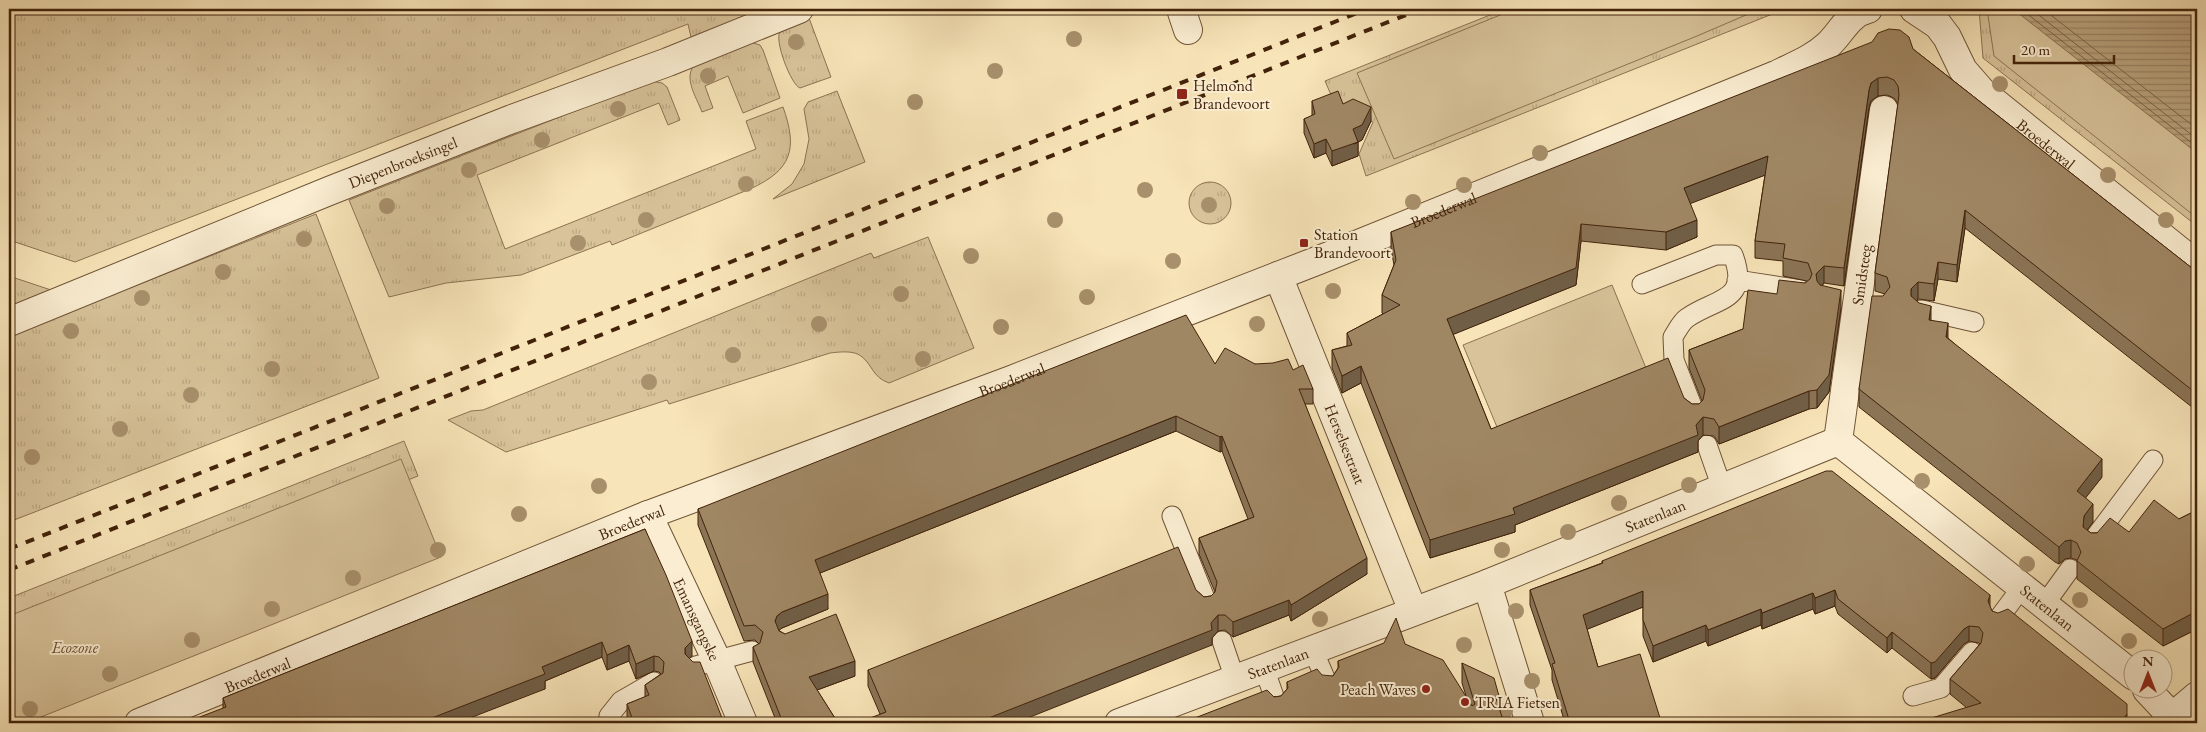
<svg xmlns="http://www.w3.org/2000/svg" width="2206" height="732" font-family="'EB Garamond',serif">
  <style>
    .grass { fill: url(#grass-tufts); stroke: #8d7352 }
    .green { fill: #d8c39a; stroke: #8d7352 }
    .water { fill: url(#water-rules); stroke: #896f4f }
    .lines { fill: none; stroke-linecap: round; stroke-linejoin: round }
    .shore { stroke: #7e6244; stroke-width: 1 }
    .lane-casing { stroke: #6f5336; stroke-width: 21 }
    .street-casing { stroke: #6f5336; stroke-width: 30 }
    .lane { stroke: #faedd1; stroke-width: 19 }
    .street { stroke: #faedd1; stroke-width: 28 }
    .rail { stroke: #42230a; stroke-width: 4; stroke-dasharray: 9 9; stroke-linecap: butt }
    .tree { fill: #a8906c }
    .wall { fill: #8a7456; stroke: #42230a; fill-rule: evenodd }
    .shaded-wall { fill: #705e46; stroke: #42230a }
    .building { fill: #a08764; stroke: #42230a; fill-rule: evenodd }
    .poi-dot { fill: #8f2418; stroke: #faedd1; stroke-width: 2 }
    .labels { text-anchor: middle; stroke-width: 4; stroke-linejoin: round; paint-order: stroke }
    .poi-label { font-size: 16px; fill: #42230a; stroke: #faedd1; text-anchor: start }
    .street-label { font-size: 16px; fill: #42230a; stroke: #faedd1 }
    .park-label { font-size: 16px; font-style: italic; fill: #684b2e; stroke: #faedd1 }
  </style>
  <defs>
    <pattern id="grass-tufts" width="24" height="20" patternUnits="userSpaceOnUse" patternTransform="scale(1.25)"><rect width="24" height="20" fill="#d8c39a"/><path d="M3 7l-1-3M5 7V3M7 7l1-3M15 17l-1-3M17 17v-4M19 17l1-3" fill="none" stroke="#bba783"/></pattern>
    <pattern id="water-rules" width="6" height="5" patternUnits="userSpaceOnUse" patternTransform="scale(1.25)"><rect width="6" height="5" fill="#b9a27d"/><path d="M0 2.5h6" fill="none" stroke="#988465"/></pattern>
  </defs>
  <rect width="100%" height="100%" fill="#f7e4b8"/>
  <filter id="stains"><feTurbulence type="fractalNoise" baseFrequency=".004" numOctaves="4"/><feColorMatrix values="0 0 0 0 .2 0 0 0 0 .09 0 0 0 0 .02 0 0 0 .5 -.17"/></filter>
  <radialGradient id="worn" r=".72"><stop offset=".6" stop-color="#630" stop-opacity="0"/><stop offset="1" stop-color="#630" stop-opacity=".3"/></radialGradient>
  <path class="grass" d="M 9,9 L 763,9 L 691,37 L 688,24 L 75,262 L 9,240 Z
    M 1505,9 L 1785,9 L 1366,176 L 1359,154 L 1373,122 L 1335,104 L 1325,81 Z
    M 1979,9 L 2013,9 L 2197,153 L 2197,226 L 1983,58 Z
    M 809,18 L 831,77 L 800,88 C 791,85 774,40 780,32 C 786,24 800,22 809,18 Z
    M 750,42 L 760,45 L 763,50 L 780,98 L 743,113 L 728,76 L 705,86 L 713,108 L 702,112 C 696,96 682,77 696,63 Z
    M 651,81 L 662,83 L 667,87 L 680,120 L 668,125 L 659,103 L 477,175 L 505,249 L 756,149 L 746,121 L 783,107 C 798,149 792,170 750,189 L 612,245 L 610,241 L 521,275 L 446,283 L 389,297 L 349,200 Z
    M 837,91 L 865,162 L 773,199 L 792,184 L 804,164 L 809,139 L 804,109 L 808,102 Z
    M1189 203a21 21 0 1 1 42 0a21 21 0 1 1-42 0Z
    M 316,214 L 379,378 L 9,522 L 9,336 Z
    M 928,237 L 974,348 L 889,383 C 872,377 873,365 861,356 C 853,350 839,352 830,353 L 669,404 L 667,400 L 506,452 L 448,420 L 471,411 L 483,410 L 871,253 L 874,258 Z
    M 9,276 L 57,292 L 9,310 Z
    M 404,441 L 418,476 L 354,501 L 9,683 L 9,598 Z"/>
  <path class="green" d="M 1515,9 L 1760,9 L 1697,36 L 1394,159 L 1357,73 Z
    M 1987,9 L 2197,9 L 2197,218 L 1994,56 Z
    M 1612,285 L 1648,373 L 1499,432 L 1463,345 Z
    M 401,459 L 441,557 L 26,723 L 9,723 L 9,616 Z"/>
  <path class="water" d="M 2013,9 L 2197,9 L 2197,153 Z"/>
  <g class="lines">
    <path class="shore" d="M 2021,9 L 2197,147
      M 2031,9 L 2197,139
      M 2043,9 L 2197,129"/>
    <g class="lane-casing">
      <path id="lane" d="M 1737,280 L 1801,290
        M 1642,284 L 1716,255 L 1733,255 C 1751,302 1715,298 1687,318 C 1681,322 1677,331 1673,337 L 1674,360 L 1694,411
        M 1922,310 L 1974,322
        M 1707,445 L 1722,488
        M 1172,516 L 1206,601
        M 2093,540 L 2153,460
        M 2044,605 L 2070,569
        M 1999,618 L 2022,587
        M 1222,641 L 1235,679
        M 1313,650 L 1328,685
        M 696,666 L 752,651
        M 1264,668 L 1277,705
        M 1913,696 L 1941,688 L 1972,652
        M 609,716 L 621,701 L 654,682"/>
    </g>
    <g class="street-casing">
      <g id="street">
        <path d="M 1181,9 L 1188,30"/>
        <path id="s1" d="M 1914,9 L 1938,25 L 1947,37 L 1963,70 L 1983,93 L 2197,265"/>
        <path id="s2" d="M 1278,276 L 1413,611"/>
        <path id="s3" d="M 9,322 L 329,191 L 512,119 L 668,62 L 799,9"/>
        <path id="s4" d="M 1838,441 L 1884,110"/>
        <path id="s5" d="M 648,515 L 717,661 L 743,723"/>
        <path d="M 1487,584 L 1530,723"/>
        <path d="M 2147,690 L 2178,723"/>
        <path id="s6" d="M 139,723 L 648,515 L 1011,380 L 1319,260 L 1776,75 C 1794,66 1813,59 1828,45 C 1842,32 1848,14 1868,9"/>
        <path id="s7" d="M 1119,723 L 1487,584 L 1838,441 L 2134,676"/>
        <path d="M 2165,723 L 2197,696"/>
      </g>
    </g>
    <use href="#lane" class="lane"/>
    <use href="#street" class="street"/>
    <path class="rail" d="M 9,549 L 1367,9
      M 9,570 L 1421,9"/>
  </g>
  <g class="tree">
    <circle cx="1074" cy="39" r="8"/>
    <circle cx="796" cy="42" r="8"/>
    <circle cx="995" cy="71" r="8"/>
    <circle cx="708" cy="76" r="8"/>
    <circle cx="2000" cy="84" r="8"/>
    <circle cx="915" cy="102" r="8"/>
    <circle cx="618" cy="109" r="8"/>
    <circle cx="542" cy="140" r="8"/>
    <circle cx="1540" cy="153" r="8"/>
    <circle cx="469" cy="170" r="8"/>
    <circle cx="2108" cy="175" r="8"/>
    <circle cx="746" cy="184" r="8"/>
    <circle cx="1464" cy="185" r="8"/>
    <circle cx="1145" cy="190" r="8"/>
    <circle cx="1413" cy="202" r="8"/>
    <circle cx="1209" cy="205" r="8"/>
    <circle cx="387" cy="206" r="8"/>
    <circle cx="646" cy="220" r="8"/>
    <circle cx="1055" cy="220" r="8"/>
    <circle cx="2166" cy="220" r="8"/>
    <circle cx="304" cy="239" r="8"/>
    <circle cx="578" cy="243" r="8"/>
    <circle cx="971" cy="256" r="8"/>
    <circle cx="1173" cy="261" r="8"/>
    <circle cx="223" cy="272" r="8"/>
    <circle cx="1333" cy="291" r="8"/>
    <circle cx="901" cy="294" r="8"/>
    <circle cx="1087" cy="297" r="8"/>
    <circle cx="142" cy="298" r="8"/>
    <circle cx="819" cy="324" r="8"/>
    <circle cx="1257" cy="324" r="8"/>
    <circle cx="1001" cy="327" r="8"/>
    <circle cx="71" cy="331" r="8"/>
    <circle cx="733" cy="355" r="8"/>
    <circle cx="923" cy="359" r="8"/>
    <circle cx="272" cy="369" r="8"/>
    <circle cx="649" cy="382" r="8"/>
    <circle cx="191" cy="395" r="8"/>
    <circle cx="120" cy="429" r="8"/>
    <circle cx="32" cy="457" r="8"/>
    <circle cx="1922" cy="481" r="8"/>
    <circle cx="1689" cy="485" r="8"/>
    <circle cx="599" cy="486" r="8"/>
    <circle cx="1619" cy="503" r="8"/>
    <circle cx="519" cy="514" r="8"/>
    <circle cx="1568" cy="532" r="8"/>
    <circle cx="438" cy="550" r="8"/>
    <circle cx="1502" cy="550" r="8"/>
    <circle cx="2027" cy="564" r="8"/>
    <circle cx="353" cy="578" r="8"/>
    <circle cx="2080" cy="600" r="8"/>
    <circle cx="272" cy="609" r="8"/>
    <circle cx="1516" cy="611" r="8"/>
    <circle cx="1320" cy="619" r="8"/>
    <circle cx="192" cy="640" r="8"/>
    <circle cx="2129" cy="641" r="8"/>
    <circle cx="1464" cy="645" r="8"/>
    <circle cx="110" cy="674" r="8"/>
    <circle cx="1532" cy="681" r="8"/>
    <circle cx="30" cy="709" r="8"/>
    <circle cx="1505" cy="711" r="8"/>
  </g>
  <path class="wall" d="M 1913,49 L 2197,272 L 2197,411 L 1965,228 L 1957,282 L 1938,279 L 1934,301 L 1918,299 L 1917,301 L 1931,321 L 1948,338 L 2102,477 L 2085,498 L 2093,522 L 2087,530 L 2091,533 L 2129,532 L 2179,519 L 2197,510 L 2197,629 L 2163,646 L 2077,579 L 2077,560 L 2071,558 L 2065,559 L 2059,564 L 2055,562 L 1859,407 L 1859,389 L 1883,296 L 1885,294 L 1875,291 L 1875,273 L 1898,104 L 1894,98 L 1887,95 L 1878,96 L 1871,101 L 1869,108 L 1844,286 L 1824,283 L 1822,286 L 1841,308 L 1829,392 L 1817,408 L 1809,409 L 1719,444 L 1714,436 L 1703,435 L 1698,441 L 1698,452 L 1515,525 L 1515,532 L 1430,558 L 1361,383 L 1342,393 L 1332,368 L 1332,350 L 1347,346 L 1347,333 L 1383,314 L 1382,313 L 1382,295 L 1394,265 L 1391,249 L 1391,232 ZM 1765,175 L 1755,241 L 1755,258 L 1783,261 L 1783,276 L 1807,281 L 1805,283 L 1777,294 L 1743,329 L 1689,350 L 1689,368 L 1702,401 L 1699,404 L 1692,404 L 1684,398 L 1491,429 L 1453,334 L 1576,285 L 1581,241 L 1666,250 L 1697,237 L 1690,203 Z
    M 1312,101 L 1343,104 L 1371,121 L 1362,140 L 1358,142 L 1358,156 L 1332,166 L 1326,153 L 1314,158 L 1304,133 L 1304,119 L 1312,116 Z
    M 1215,364 L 1255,364 L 1313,389 L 1313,404 L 1305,404 L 1367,574 L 1291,621 L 1289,615 L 1233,637 L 1225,630 L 1218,631 L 1212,638 L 1212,645 L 880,714 L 868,686 L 868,670 L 1196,590 L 1204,597 L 1211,596 L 1215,592 L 1199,554 L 1199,538 L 1248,519 L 1222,451 L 1220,452 L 1176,431 L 820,573 L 828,609 L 782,628 L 778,630 L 855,676 L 817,690 L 838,723 L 777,723 L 753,662 L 753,647 L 759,644 L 755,640 L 744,641 L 698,525 L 698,509 Z
    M 645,529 L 692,656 L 689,658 L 724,723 L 628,723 L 627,719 L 627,704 L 645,697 L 645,685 L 661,674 L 659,672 L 654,671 L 636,679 L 629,661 L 607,670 L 602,657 L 545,681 L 545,689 L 223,708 L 223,698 Z
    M 1602,561 L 1990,607 L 1992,611 L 2127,723 L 1967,708 L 1950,694 L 1950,679 L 1980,644 L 1979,643 L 1969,641 L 1964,644 L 1935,678 L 1931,679 L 1892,648 L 1887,653 L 1838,614 L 1835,606 L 1815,614 L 1813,609 L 1762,629 L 1761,625 L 1708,646 L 1706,641 L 1653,662 L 1643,636 L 1643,607 L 1587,629 L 1598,667 L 1660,723 L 1565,723 L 1552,680 L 1552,670 L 1530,605 L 1530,590 L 1602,563 Z
    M 1405,644 L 1467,699 L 1462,683 L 1462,663 L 1499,709 L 1274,697 L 1281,696 L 1287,689 L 1287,682 L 1333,676 L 1338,668 L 1338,661 Z"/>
  <path class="shaded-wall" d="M 1878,78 L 1878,96 L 1871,101 L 1869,108 L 1844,286 L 1844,268 L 1869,90 L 1871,83 Z
    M 1371,107 L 1371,121 L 1362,140 L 1354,144 L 1358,142 L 1358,156 L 1332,166 L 1332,151 L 1353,129 Z
    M 1326,139 L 1326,153 L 1314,158 L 1314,144 Z
    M 1768,156 L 1768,174 L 1684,206 L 1684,188 Z
    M 1965,210 L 1965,228 L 1957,282 L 1957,265 Z
    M 1697,220 L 1697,237 L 1666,250 L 1666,232 Z
    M 1581,224 L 1581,241 L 1576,285 L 1447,337 L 1447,319 Z
    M 1938,262 L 1938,279 L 1934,301 L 1934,284 Z
    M 1824,266 L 1824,283 L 1816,292 L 1816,274 Z
    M 1918,282 L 1918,299 L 1911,307 L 1911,289 Z
    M 1841,290 L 1841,308 L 1829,392 L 1817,408 L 1817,390 Z
    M 1931,306 L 1931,324 L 1929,320 Z
    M 1948,323 L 1948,341 L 1946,337 Z
    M 1361,366 L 1361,383 L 1342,393 L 1342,376 Z
    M 1809,391 L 1809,409 L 1719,444 L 1719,427 Z
    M 1176,416 L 1176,431 L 815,575 L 815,560 Z
    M 1703,417 L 1703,435 L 1698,441 L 1698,452 L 1515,525 L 1515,532 L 1430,558 L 1430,540 L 1513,508 L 1696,425 Z
    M 1222,436 L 1222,451 L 1220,452 L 1220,437 Z
    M 2102,459 L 2102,477 L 2077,509 L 2077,491 Z
    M 2093,504 L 2093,522 L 2084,534 L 2083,527 L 2084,516 Z
    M 2071,540 L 2071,558 L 2065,559 L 2059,564 L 2059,547 L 2065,541 Z
    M 1367,558 L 1367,574 L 1291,621 L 1291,605 Z
    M 1835,590 L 1835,606 L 1815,614 L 1815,598 Z
    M 1643,591 L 1643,607 L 1583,631 L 1583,615 Z
    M 1813,593 L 1813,609 L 1762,629 L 1762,613 Z
    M 828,594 L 828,609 L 782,628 L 777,632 L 775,621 L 777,616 L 782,612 Z
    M 1990,595 L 1990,611 L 1988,601 Z
    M 1289,600 L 1289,615 L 1233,637 L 1233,622 Z
    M 1761,609 L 1761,625 L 1708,646 L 1708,630 Z
    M 2197,611 L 2197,629 L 2163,646 L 2163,629 Z
    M 1218,615 L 1218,631 L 1212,638 L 1212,645 L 1015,723 L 976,723 L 1211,623 Z
    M 1706,625 L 1706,641 L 1653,662 L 1653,646 Z
    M 1969,626 L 1969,641 L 1964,644 L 1935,678 L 1931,679 L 1931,663 L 1964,629 Z
    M 1892,632 L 1892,648 L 1887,653 L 1887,638 Z
    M 692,641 L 692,656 L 685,663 L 685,648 Z
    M 602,642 L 602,657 L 545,681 L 545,689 L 457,723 L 419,723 L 542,667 Z
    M 629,645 L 629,661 L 607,670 L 607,655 Z
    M 654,656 L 654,671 L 636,679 L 636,664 Z
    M 855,661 L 855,676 L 809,693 L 809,677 Z
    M 1499,696 L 1499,715 L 1496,698 Z
    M 2127,714 L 2127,723 L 2120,723 Z
    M 1660,718 L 1660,723 L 1641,723 Z"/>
  <path class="building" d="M 1889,29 L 1900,30 L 1909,37 L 1913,49 L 2197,272 L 2197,394 L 1965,210 L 1957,265 L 1938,262 L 1934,284 L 1918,282 L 1911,289 L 1911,296 L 1919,303 L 1931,306 L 1929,320 L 1948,323 L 1946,337 L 2102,459 L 2077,491 L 2093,504 L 2084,516 L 2083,527 L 2091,533 L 2097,533 L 2110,518 L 2129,532 L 2154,500 L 2179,519 L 2197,510 L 2197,611 L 2163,629 L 2077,561 L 2081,552 L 2077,543 L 2071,540 L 2065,541 L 2059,547 L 2055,544 L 1859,389 L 1872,296 L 1883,296 L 1890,287 L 1887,277 L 1875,273 L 1899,95 L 1898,86 L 1894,80 L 1887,77 L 1878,78 L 1871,83 L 1869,90 L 1844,268 L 1824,266 L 1816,274 L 1817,281 L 1820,285 L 1841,290 L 1829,375 L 1817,390 L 1809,391 L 1719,427 L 1714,419 L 1703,417 L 1696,425 L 1698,435 L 1513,508 L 1515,514 L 1430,540 L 1361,366 L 1342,376 L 1332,350 L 1352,345 L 1347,333 L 1400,305 L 1382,295 L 1396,260 L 1391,232 L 1872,42 L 1878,33 ZM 1768,156 L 1755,241 L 1785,244 L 1783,258 L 1808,263 L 1812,274 L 1810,279 L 1805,283 L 1779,280 L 1777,294 L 1748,290 L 1743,329 L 1689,350 L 1705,390 L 1703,400 L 1699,404 L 1692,404 L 1684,398 L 1668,358 L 1491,429 L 1447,319 L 1576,268 L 1581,224 L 1666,232 L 1697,220 L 1684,188 Z
    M 1338,91 L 1343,104 L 1353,99 L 1371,107 L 1362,125 L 1353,129 L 1358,142 L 1332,151 L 1326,139 L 1314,144 L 1304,119 L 1315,114 L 1312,101 Z
    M 1186,315 L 1215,364 L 1225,348 L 1255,364 L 1273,363 L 1288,359 L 1293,370 L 1303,365 L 1313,389 L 1299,389 L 1367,558 L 1291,605 L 1289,600 L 1233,622 L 1225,615 L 1218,615 L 1211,623 L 1212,630 L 976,723 L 857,723 L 886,712 L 868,670 L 1178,547 L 1196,590 L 1204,597 L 1211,596 L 1215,592 L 1217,582 L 1199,538 L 1254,517 L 1222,436 L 1220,437 L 1176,416 L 815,560 L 828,594 L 782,612 L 777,616 L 775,621 L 779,631 L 785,634 L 836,614 L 855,661 L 809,677 L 838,723 L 783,723 L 753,647 L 760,643 L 763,632 L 755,625 L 744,626 L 698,509 Z
    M 1826,471 L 1832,471 L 1990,595 L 1988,601 L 1992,611 L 1998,613 L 2008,609 L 2127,704 L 2127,714 L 2120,723 L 1915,723 L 1981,703 L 1950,679 L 1981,643 L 1983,633 L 1979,627 L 1969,626 L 1964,629 L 1935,662 L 1931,663 L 1892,632 L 1887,638 L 1838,599 L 1835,590 L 1815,598 L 1813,593 L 1762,613 L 1761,609 L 1708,630 L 1706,625 L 1653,646 L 1643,620 L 1643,591 L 1583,615 L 1598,667 L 1640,654 L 1660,718 L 1641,723 L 1570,723 L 1552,664 L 1555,663 L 1530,590 L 1603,563 L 1602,561 Z
    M 645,529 L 666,575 L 692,641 L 685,648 L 685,654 L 693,662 L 700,662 L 724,723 L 634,723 L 627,704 L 649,695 L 645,685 L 663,673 L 664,662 L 659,657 L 654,656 L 636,664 L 629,645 L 607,655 L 602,642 L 542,667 L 545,674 L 419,723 L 184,723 L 226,707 L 223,698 Z
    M 1396,618 L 1405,644 L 1443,660 L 1472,706 L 1475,704 L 1462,663 L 1494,678 L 1499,696 L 1496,698 L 1504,723 L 1182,723 L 1267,690 L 1274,697 L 1281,696 L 1288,688 L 1287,682 L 1317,669 L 1322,675 L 1333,676 L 1339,667 L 1338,661 L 1384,643 Z"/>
  <g class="poi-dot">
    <rect x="1176" y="88" width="12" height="12" rx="2.5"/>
    <rect x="1299" y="238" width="10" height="10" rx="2.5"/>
    <circle cx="1426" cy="689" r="5"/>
    <circle cx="1465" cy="702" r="5"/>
  </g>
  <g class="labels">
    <g class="poi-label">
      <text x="1193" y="91">Helmond<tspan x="1193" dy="18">Brandevoort</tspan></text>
      <text x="1314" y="240">Station<tspan x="1314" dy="18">Brandevoort</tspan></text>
      <text x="1416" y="695" text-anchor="end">Peach Waves</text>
      <text x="1475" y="708">TRIA Fietsen</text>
    </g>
    <g class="street-label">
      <text dy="6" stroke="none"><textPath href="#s1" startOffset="192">Broederwal</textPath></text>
      <text dy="6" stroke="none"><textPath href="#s3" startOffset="425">Diepenbroeksingel</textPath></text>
      <text dy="6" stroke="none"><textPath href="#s6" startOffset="1402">Broederwal</textPath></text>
      <text dy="6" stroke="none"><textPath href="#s4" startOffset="168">Smidsteeg</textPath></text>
      <text dy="6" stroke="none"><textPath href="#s6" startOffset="938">Broederwal</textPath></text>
      <text dy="6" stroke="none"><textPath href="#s2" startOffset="181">Herselsestraat</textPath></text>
      <text dy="6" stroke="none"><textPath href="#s7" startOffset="575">Statenlaan</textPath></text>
      <text dy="6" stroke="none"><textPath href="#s6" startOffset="532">Broederwal</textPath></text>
      <text dy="6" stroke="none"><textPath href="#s7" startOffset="1040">Statenlaan</textPath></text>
      <text dy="6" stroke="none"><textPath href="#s5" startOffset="115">Emansgangske</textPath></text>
      <text dy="6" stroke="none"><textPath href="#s7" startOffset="170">Statenlaan</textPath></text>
      <text dy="6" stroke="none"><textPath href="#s6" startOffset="128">Broederwal</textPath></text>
    </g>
    <g class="park-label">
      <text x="75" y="653">Ecozone</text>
    </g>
  </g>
  <rect width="2206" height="732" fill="none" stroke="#f7e4b8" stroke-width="30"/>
  <rect x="10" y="10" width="2186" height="712" fill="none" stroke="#42230a" stroke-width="2.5"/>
  <rect x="15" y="15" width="2176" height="702" fill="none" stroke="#42230a"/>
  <g transform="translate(2148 674)"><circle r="24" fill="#faedd1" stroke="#b09c81"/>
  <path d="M0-4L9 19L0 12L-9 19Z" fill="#8f2418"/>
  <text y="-8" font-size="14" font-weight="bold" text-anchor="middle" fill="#42230a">N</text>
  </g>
  <path d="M2014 55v8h100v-8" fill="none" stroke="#42230a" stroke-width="2.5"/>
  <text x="2021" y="55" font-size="15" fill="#42230a" stroke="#faedd1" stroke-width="4" paint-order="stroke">20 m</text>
  <rect width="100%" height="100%" filter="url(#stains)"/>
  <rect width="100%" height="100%" fill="url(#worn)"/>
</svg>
